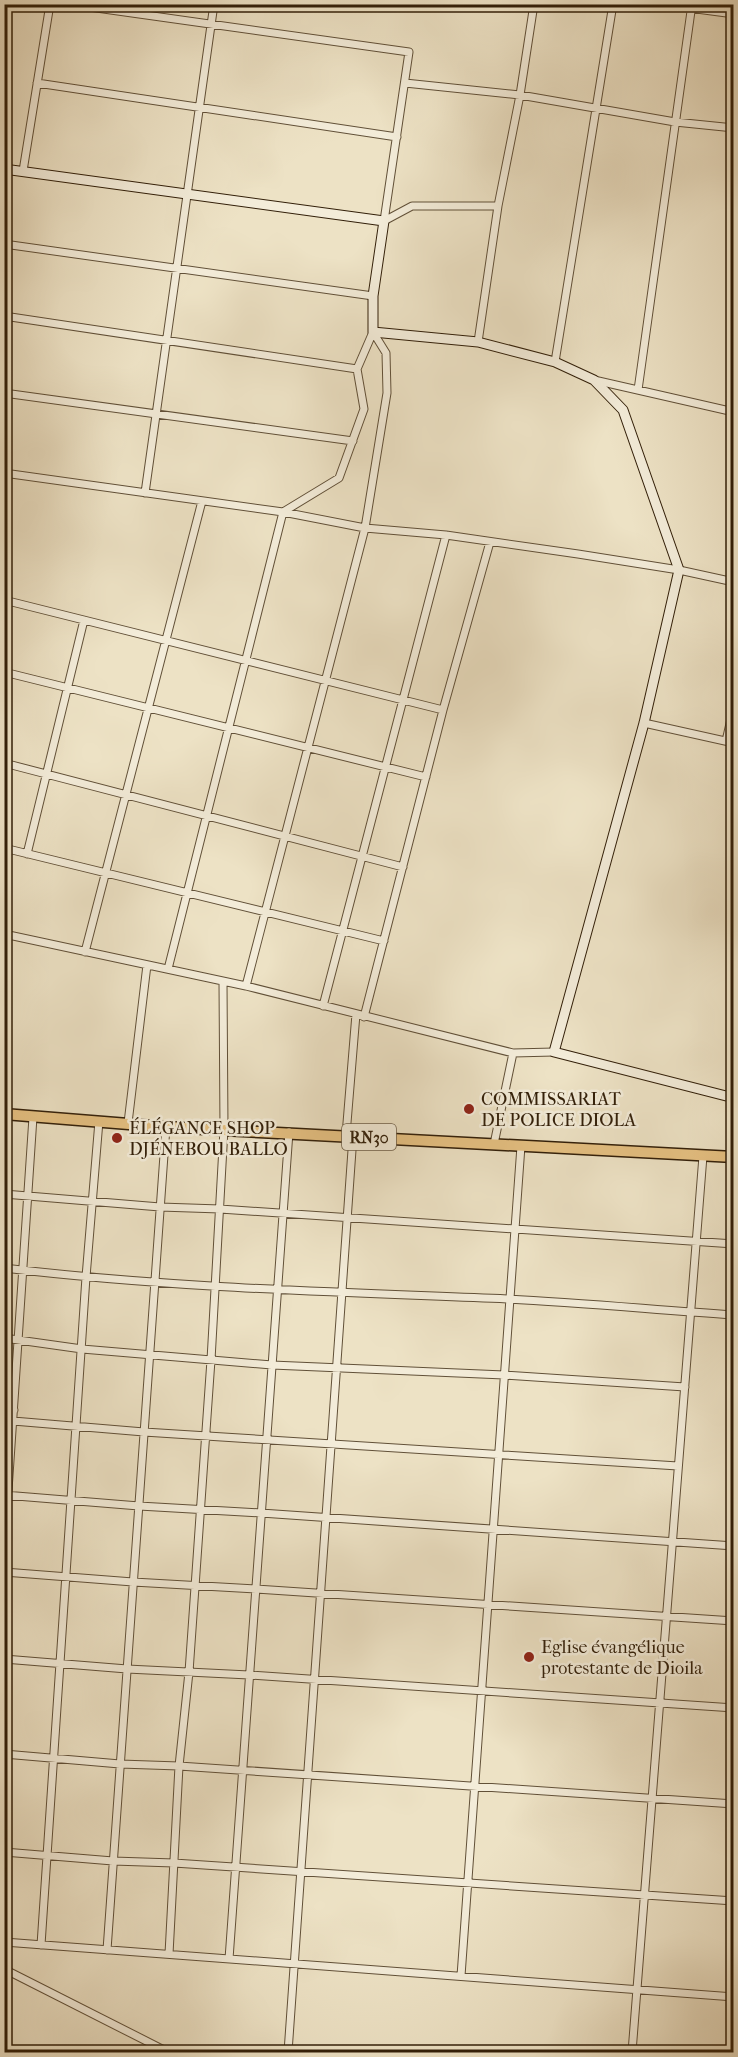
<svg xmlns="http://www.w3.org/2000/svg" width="738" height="2057" font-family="'IM FELL French Canon',serif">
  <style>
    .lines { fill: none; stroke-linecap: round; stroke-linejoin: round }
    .street-casing { stroke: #615038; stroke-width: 9 }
    .secondary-casing { stroke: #321f09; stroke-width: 11 }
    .primary-casing { stroke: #321f09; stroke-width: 13 }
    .street { stroke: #f3ecd9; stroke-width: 7 }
    .secondary { stroke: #f3ecd9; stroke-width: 9 }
    .primary { stroke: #e6c182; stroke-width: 10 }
    .poi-dot { fill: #8f2418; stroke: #f3ecd9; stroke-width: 2 }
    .labels { text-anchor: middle; stroke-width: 5; stroke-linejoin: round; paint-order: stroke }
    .shield { fill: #f3ecd9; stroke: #6c5c47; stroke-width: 1.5 }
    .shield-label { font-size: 16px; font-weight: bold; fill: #321f09 }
    .poi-label { font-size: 18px; fill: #321f09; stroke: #f3ecd9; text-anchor: start }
  </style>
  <rect width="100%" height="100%" fill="#ede2c5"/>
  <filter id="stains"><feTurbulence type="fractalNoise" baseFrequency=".00333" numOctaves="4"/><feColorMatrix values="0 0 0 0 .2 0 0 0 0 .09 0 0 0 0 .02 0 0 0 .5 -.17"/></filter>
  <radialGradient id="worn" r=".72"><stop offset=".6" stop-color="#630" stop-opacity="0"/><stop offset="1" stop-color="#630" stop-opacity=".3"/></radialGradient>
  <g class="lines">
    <g class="street-casing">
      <path id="street" d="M 68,4 L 409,52 L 384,221
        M 659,4 L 734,14
        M 37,83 L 397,137
        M 405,83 L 520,95 L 675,122 L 734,128
        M 23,171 L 50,4
        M 384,221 L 412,206 L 498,206
        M 4,244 L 373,296
        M 4,316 L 357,369
        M 478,342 L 498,206 L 520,95 L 534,4
        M 555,362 L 613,4
        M 594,380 L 734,412
        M 638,390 L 692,4
        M 4,393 L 353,441
        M 4,473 L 283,512 L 365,528 L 446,535 L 578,554 L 679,570 L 734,582
        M 145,493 L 214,4
        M 4,594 L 5,592
        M 4,600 L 443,710
        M 4,672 L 426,777
        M 644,723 L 734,743
        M 726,741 L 734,706
        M 4,763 L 403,867
        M 4,848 L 384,941
        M 27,854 L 84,620
        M 4,934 L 246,986 L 513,1053 L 554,1052
        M 85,952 L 202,501
        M 168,969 L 283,512 L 339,478 L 364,409 L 357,369 L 373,332
        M 246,986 L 365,528 L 387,393 L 386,353 L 373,332
        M 323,1006 L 446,535
        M 364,1017 L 443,710 L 490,542
        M 128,1123 L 147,965
        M 346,1135 L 356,1014
        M 494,1144 L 513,1053
        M 4,1194 L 160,1207 L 220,1209 L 734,1244
        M 4,1268 C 171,1288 339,1292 507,1299 C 583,1303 658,1310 734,1315
        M 4,1338 L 82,1349 L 272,1365 L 504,1375 L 685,1387
        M 4,1410 L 14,1410
        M 13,1421 L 144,1432 L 678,1466
        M 4,1495 L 139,1506 L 261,1513 L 734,1546
        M 4,1550 L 33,1117
        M 4,1572 L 133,1582 L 256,1589 L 734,1621
        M 4,1659 L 127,1669 L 249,1675 L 734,1708
        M 4,1754 L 120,1764 L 179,1766 L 734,1804
        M 4,1852 L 113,1861 L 174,1863 L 734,1901
        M 4,1942 L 734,1997
        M 41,1945 L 86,1277 L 99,1121
        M 107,1950 L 166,1127
        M 169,1954 L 179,1766 L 189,1672 L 211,1360 L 224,1129 L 223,982
        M 229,1959 L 289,1132
        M 4,1969 L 168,2052
        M 461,1976 L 521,1146
        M 288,2052 L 353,1136
        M 632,2052 L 703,1156"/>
    </g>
    <g class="secondary-casing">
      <path id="secondary" d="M 4,169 L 384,221 L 373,296 L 373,332 L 478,342 L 555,362 L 594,380 L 623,410 L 679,570 L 644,723 L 554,1052 L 734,1098"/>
    </g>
    <g class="primary-casing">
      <path id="primary" d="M 4,1114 L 166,1127 L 734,1157"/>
    </g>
    <use href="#street" class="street"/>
    <use href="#secondary" class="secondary"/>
    <use href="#primary" class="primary"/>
  </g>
  <g class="poi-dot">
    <circle cx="469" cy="1109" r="6"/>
    <circle cx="117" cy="1138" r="6"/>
    <circle cx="529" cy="1657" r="6"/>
  </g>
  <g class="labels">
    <rect class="shield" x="342" y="1124" width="54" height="26" rx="4.5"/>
    <g class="shield-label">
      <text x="369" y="1143">RN30</text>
    </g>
    <g class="poi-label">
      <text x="481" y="1105">COMMISSARIAT<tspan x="481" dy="21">DE POLICE DIOLA</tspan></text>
      <text x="129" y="1134">ÉLÉGANCE SHOP<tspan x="129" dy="21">DJÉNEBOU BALLO</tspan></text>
      <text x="541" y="1653">Eglise évangélique<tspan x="541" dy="21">protestante de Dioila</tspan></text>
    </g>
  </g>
  <rect width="738" height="2057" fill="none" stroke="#ede2c5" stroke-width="24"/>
  <rect x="6" y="6" width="726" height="2045" fill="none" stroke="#321f09" stroke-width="3"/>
  <rect x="12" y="12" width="714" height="2033" fill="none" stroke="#321f09" stroke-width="1.5"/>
  <rect width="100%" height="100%" filter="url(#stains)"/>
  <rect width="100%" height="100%" fill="url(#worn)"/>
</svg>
